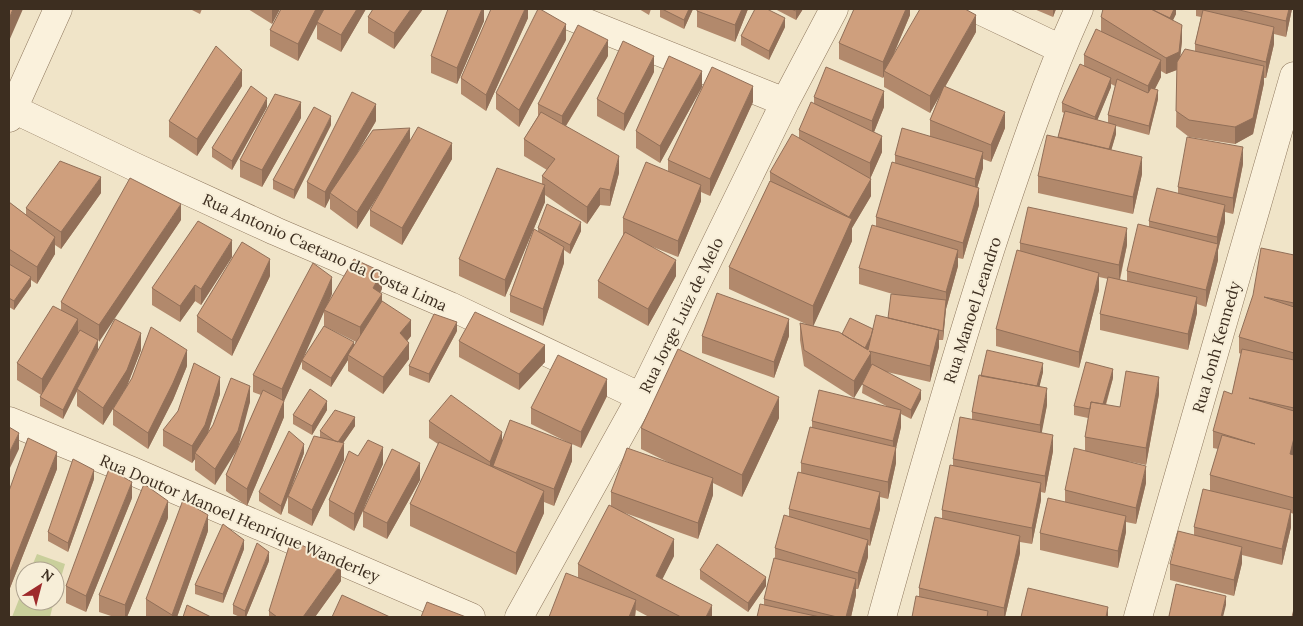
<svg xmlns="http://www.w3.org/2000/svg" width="1303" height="626" font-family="Lora,serif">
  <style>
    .green { fill: #c9cf9b }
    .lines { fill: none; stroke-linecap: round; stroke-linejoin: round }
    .street-casing { stroke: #8d765c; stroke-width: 29 }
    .street { stroke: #faf1dc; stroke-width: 28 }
    .wall { fill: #b2896c; fill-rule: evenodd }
    .shaded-wall { fill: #916f58 }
    .building { fill: #cf9f7d; stroke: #916f58 }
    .labels { text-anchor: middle; stroke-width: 4; stroke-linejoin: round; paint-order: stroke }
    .street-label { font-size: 16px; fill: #3d2e20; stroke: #f7eed8 }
  </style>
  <rect width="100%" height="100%" fill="#f0e4c8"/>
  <path class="green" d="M 37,554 L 65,564 L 55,598 L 55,571 L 30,571 Z
    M 25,584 L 25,601 L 54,601 L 50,617 L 12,617 Z"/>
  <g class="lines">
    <g class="street-casing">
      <path id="street" d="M 552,9 L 785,102
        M 977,9 L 1061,49
        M 9,107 L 135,167 L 275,231 L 450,306 L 641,397
        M 9,118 L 58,9
        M 9,421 L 132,471 L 471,617
        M 519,617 L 641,397 L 785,102 L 834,9
        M 882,617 C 918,487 955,357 997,229 C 1022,154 1047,80 1079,9
        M 1138,617 L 1294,76"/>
    </g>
    <use href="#street" class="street"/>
  </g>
  <path class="wall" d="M 190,9 L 202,9 L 200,14 Z
    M 248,9 L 280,9 L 272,24 Z
    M 281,9 L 366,9 L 341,52 L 317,39 L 317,23 L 298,61 L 270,46 L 270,30 Z
    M 423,9 L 394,49 L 368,33 L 368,17 Z
    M 484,9 L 484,21 L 457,84 L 431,73 L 431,56 Z
    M 528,9 L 528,18 L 486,111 L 461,94 L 461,78 Z
    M 639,9 L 651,9 L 649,15 Z
    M 660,9 L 693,9 L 684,29 L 660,17 Z
    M 748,9 L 735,42 L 697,27 L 697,11 Z
    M 775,9 L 803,9 L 796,20 Z
    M 910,9 L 910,15 L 893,56 L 976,32 L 945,87 L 1005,128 L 991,162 L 983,159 L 983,168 L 977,188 L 979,205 L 963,259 L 958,258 L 958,266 L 946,309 L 943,340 L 939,340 L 939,347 L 930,382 L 887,372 L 921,399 L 911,419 L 901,414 L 901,427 L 896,448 L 896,463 L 888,499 L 880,497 L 880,509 L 870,546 L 868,545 L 868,557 L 858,589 L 856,589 L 856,595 L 851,617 L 757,617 L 764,605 L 764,599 L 775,558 L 775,548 L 789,516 L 789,509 L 801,473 L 801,463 L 812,428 L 812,421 L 890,408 L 862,393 L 863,383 L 854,398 L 804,366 L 800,340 L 800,323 L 808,325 L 729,289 L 729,267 L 770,181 L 770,172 L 799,138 L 799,130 L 814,103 L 814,97 L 884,107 L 874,132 L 882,152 L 870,179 L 871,196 L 852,228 L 852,241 L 813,326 L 842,334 L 873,329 L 888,318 L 896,295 L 859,284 L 859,268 L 876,227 L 876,217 L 895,163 L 895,155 L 930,136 L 930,120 L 941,93 L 930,113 L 884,87 L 884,76 L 883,78 L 839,59 L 839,43 Z
    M 1034,9 L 1056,9 L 1053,17 Z
    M 1176,9 L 1176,14 L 1173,20 L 1182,41 L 1180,56 L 1195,51 L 1195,44 L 1201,17 L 1196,16 L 1196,9 L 1292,9 L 1286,37 L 1274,34 L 1274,44 L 1266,78 L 1264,78 L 1264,83 L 1253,134 L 1235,144 L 1189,137 L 1176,127 L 1177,70 L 1166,74 L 1161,71 L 1161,77 L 1155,89 L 1158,99 L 1149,135 L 1116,126 L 1116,134 L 1111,150 L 1142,174 L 1133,214 L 1038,193 L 1038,176 L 1058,137 L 1064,113 L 1062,112 L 1062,103 L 1084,66 L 1084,55 L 1101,31 L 1101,17 ZM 1111,84 L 1115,86 L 1108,115 L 1108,123 L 1097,120 L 1111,87 Z
    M 785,27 L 769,60 L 741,45 L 741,36 Z
    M 566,40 L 519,127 L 496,109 L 496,93 Z
    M 608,56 L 566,126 L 619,173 L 610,206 L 600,205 L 587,224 L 545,195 L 545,202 L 505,297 L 459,276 L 459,259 L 542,184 L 542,176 L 547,170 L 524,156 L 524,139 L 538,116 L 538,104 Z
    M 654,72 L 624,131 L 597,116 L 597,99 Z
    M 242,86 L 197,156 L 169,137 L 169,121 Z
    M 702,87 L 660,163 L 636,148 L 636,131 Z
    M 753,102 L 710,196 L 701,192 L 701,201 L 678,257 L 648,245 L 676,276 L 648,326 L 598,298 L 598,281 L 624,235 L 623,234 L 623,218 L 668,171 L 668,160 Z
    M 267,107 L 232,170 L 212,157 L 212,148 Z
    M 301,118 L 262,187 L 240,177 L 240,160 Z
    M 376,121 L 357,153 L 410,142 L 452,159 L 402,245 L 370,226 L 370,210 L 381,190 L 357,229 L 330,209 L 330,198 L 325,208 L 307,198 L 307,182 Z
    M 331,125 L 294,199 L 273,189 L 273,180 Z
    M 1243,164 L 1233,214 L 1225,212 L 1225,222 L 1218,250 L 1218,260 L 1206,307 L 1197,304 L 1197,313 L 1188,350 L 1100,330 L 1100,314 L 1108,279 L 1099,277 L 1099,290 L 1079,368 L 996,346 L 996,329 L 1020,251 L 1020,243 L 1127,245 L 1120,280 L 1127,281 L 1127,271 L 1149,227 L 1149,221 L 1178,194 L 1178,187 Z
    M 101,193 L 61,249 L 55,245 L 55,254 L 37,284 L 31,280 L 31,286 L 14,310 L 9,307 L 9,202 L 26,215 L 26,208 Z
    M 181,220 L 98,341 L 98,349 L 141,350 L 127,386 L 103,425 L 77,406 L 77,391 L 63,419 L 40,406 L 40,397 L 41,395 L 17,380 L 17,363 L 61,310 L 61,302 Z
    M 538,228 L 581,231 L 570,254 L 564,250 L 564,263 L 543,326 L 510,312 L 510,295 L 538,232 Z
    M 1294,255 L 1294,514 L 1291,513 L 1291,527 L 1282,565 L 1242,555 L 1242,563 L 1234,596 L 1170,580 L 1170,564 L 1194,535 L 1194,527 L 1210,491 L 1210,475 L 1218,449 L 1213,448 L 1213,431 L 1232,394 L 1241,354 L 1239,353 L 1239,337 Z
    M 232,257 L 201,305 L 195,301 L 180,322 L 152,305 L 152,288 Z
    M 270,276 L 232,356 L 197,332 L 197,316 Z
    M 382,289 L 380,293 L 382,302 L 411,336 L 407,341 L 409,359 L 383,394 L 348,371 L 348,360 L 331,387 L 302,369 L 302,361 L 284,401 L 284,417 L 247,506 L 226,491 L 226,475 L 261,395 L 253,392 L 253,375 L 332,294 L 327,306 ZM 324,311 L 324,326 L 356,342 L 354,346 L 303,357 Z
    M 457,331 L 429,383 L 409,375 L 409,366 Z
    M 702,336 L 789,336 L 774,378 L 702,353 Z
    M 459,341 L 545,362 L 519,390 L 459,357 Z
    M 187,366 L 173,400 L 148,449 L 113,425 L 113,409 Z
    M 1043,372 L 1039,387 L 1047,405 L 1041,433 L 1053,451 L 1045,493 L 1041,492 L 1041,500 L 1032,544 L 1020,542 L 1020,553 L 1005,617 L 912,617 L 919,597 L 919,588 L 942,518 L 942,510 L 953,466 L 953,459 L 972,419 L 972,412 L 981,376 Z
    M 1113,378 L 1106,405 L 1120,407 L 1159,394 L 1146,465 L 1127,461 L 1146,483 L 1136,524 L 1126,522 L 1126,532 L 1118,568 L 1040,550 L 1040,533 L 1065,502 L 1065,490 L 1085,451 L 1085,437 L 1088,418 L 1074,415 L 1074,406 Z
    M 220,394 L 208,433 L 250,402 L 215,485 L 195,470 L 195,459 L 192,463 L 163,446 L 163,430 Z
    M 607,396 L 581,448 L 572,444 L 572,461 L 554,506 L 544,502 L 544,513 L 516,575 L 410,526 L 410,504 L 438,444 L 429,438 L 429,421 L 502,442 L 571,444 L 531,424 L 531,408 Z
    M 327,410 L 312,435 L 293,424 L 293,415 Z
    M 779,418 L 742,497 L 713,483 L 713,495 L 698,539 L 622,512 L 674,556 L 662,579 L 712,617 L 649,617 L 636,610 L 635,617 L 549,617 L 578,577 L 578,564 L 611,506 L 611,492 L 672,464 L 641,449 L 641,428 Z
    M 355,426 L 343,443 L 344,460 L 312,526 L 288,513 L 288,497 L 281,515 L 259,501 L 259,492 L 304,453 L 291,489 L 320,437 L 320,431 Z
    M 358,456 L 383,464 L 364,507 L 420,480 L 387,539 L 363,527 L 363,511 L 354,531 L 329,516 L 329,500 Z
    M 57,469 L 10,588 L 9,588 L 9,491 Z
    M 94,479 L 68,552 L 48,541 L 48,532 Z
    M 132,498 L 86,612 L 66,603 L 66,586 Z
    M 168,518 L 127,617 L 114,617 L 99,612 L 99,595 Z
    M 208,531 L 177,617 L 148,617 L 146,616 L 146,599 Z
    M 244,549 L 223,603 L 195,594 L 195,585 Z
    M 269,561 L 246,617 L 240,617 L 233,614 L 233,605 Z
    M 700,570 L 766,586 L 748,612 L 700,579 Z
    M 341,581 L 315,617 L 269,617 L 269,611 Z"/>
  <path class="shaded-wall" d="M 13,9 L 23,9 L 9,41 L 9,19 Z
    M 272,9 L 280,9 L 272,24 Z
    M 316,9 L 325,9 L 298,61 L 298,44 Z
    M 357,9 L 366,9 L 341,52 L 341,35 Z
    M 411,9 L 423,9 L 394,49 L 394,33 Z
    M 482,9 L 484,9 L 484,21 L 457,84 L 457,68 Z
    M 525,9 L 528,9 L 528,18 L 486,111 L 486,95 Z
    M 689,9 L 693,9 L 684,29 L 684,20 Z
    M 742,9 L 748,9 L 735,42 L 735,25 Z
    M 798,9 L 803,9 L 796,20 L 796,11 Z
    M 906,9 L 910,9 L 910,15 L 886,72 L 884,71 L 884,76 L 883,78 L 883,62 Z
    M 1053,9 L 1056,9 L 1053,17 Z
    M 1174,9 L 1176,9 L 1176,14 L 1167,32 L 1167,23 Z
    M 1289,9 L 1292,9 L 1286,37 L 1286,21 Z
    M 976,15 L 976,32 L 930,113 L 930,96 Z
    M 785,18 L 785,27 L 769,60 L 769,51 Z
    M 566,24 L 566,40 L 519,127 L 519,110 Z
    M 1182,25 L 1182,41 L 1179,69 L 1166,74 L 1166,58 Z
    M 1274,27 L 1274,44 L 1266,78 L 1266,62 Z
    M 608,40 L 608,56 L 562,132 L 562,116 Z
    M 654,56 L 654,72 L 624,131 L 624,114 Z
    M 1161,60 L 1161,77 L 1148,102 L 1148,86 Z
    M 1264,66 L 1264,83 L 1253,134 L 1235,144 L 1235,127 Z
    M 242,70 L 242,86 L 197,156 L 197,139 Z
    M 702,71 L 702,87 L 660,163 L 660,146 Z
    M 1111,78 L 1111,87 L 1095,126 L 1095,117 Z
    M 753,86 L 753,102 L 710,196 L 710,179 Z
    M 1158,90 L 1158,99 L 1149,135 L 1149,126 Z
    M 884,91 L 884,107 L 872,137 L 872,121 Z
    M 267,98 L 267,107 L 232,170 L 232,161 Z
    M 301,102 L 301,118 L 262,187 L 262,170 Z
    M 376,104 L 376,121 L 333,194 L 330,193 L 330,198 L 325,208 L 325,192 Z
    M 1005,112 L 1005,128 L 991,162 L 991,145 Z
    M 331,116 L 331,125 L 294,199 L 294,190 Z
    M 1116,125 L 1116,134 L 1107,165 L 1107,156 Z
    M 410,128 L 410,145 L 357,229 L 357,212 Z
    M 882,136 L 882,152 L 870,179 L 870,163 Z
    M 452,143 L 452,159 L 402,245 L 402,228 Z
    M 1243,147 L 1243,164 L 1233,214 L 1233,198 Z
    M 983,152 L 983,168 L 975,195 L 975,179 Z
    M 619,156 L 619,173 L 610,206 L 610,190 Z
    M 1142,157 L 1142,174 L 1133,214 L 1133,197 Z
    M 101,177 L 101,193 L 61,249 L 61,232 Z
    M 871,179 L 871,196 L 852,228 L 852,241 L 813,327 L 813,306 L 849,217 Z
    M 545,185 L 545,202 L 505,297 L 505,280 Z
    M 701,185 L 701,201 L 678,257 L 678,241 Z
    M 600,188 L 600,205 L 587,224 L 587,207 Z
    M 979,188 L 979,205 L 963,259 L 963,243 Z
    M 181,204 L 181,220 L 99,342 L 99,325 Z
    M 1225,205 L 1225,222 L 1218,250 L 1218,260 L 1206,307 L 1206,290 L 1217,248 L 1217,237 Z
    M 581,222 L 581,231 L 570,254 L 570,245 Z
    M 1127,228 L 1127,245 L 1119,281 L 1119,265 Z
    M 55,237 L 55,254 L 37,284 L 37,267 Z
    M 232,240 L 232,257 L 201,305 L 201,289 Z
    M 564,247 L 564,263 L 543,326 L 543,309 Z
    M 958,250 L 958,266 L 946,309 L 946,292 Z
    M 270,259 L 270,276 L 232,356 L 232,340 Z
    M 676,260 L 676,276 L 648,326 L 648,309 Z
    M 382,272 L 382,289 L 373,305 L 373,288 Z
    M 1099,273 L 1099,290 L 1079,368 L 1079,352 Z
    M 31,277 L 31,286 L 14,310 L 14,301 Z
    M 332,277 L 332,294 L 282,406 L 282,389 Z
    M 195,285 L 195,301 L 180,322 L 180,306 Z
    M 382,294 L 382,311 L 360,343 L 360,327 Z
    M 1197,297 L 1197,313 L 1188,350 L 1188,334 Z
    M 946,300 L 946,309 L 943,340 L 943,331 Z
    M 78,319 L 78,336 L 42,395 L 42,379 Z
    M 789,319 L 789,336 L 774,378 L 774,362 Z
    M 411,320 L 411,336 L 400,350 L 400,333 Z
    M 457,322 L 457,331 L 429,383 L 429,374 Z
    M 874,330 L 874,339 L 862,363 L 862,354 Z
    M 939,330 L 939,347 L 930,382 L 930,366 Z
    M 141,333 L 141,350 L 127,386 L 103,425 L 103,408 Z
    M 98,340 L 98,349 L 77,389 L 77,391 L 63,419 L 63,410 Z
    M 354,342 L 354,351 L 348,355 L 348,360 L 331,387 L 331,378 Z
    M 409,343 L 409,359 L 383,394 L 383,377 Z
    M 545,345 L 545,362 L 519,390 L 519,374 Z
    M 187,350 L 187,366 L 173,400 L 148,449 L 148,433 Z
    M 871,353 L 871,369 L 854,398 L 854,381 Z
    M 1043,363 L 1043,372 L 1036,401 L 1036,392 Z
    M 1113,369 L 1113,378 L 1101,420 L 1101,411 Z
    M 220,377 L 220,394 L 205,442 L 195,453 L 195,459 L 192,463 L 192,446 Z
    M 1159,377 L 1159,394 L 1146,465 L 1146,448 Z
    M 607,379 L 607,396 L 581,448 L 581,432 Z
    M 250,386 L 250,402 L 238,448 L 215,485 L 215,469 Z
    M 1047,388 L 1047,405 L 1040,442 L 1040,425 Z
    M 921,390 L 921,399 L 911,419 L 911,410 Z
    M 779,397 L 779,418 L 742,497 L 742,475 Z
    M 284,401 L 284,417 L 247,506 L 247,489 Z
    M 327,401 L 327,410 L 312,435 L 312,426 Z
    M 901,410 L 901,427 L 896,448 L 896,463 L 888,499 L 888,482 L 893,457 L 893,441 Z
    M 355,417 L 355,426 L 337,452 L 337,443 Z
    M 502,432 L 502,448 L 493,466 L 493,472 L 490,479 L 490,462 Z
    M 19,433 L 19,449 L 9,470 L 9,453 Z
    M 1053,435 L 1053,451 L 1045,493 L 1045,476 Z
    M 1294,438 L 1294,455 L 1290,471 L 1290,454 Z
    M 344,443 L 344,460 L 312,526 L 312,510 Z
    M 304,444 L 304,453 L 281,515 L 281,506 Z
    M 572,444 L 572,461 L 554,506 L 554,489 Z
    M 383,447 L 383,464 L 354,531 L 354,514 Z
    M 57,452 L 57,469 L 10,588 L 10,572 Z
    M 420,463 L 420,480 L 387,539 L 387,523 Z
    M 1146,466 L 1146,483 L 1136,524 L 1136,508 Z
    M 94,470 L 94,479 L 68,552 L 68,543 Z
    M 713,478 L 713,495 L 698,539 L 698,523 Z
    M 132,482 L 132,498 L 86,612 L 86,596 Z
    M 1041,483 L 1041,500 L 1032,544 L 1032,528 Z
    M 544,491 L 544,513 L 516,575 L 516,553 Z
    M 880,492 L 880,509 L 870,546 L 870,529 Z
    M 168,501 L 168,518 L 127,617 L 125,617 L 125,605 Z
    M 1291,510 L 1291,527 L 1282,565 L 1282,549 Z
    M 208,515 L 208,531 L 177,617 L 172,617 L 172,615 Z
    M 1126,516 L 1126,532 L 1118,568 L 1118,551 Z
    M 1020,536 L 1020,553 L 1005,617 L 1004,617 L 1004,608 Z
    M 674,539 L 674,556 L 656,592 L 656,576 Z
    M 244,540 L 244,549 L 223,603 L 223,594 Z
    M 868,540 L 868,557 L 858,589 L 858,573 Z
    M 1242,547 L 1242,563 L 1234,596 L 1234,580 Z
    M 269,552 L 269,561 L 246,617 L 245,617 L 245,611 Z
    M 341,564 L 341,581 L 315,617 L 303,617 Z
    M 766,577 L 766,586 L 748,612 L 748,603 Z
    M 856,579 L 856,595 L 851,617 L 846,617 Z
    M 1226,596 L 1226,605 L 1223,617 L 1221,617 Z
    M 636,600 L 635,617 L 629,617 Z
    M 712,605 L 712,617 L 706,617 Z
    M 1108,607 L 1108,617 L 1106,617 Z"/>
  <path class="building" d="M 9,9 L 13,9 L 9,19 Z
    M 281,9 L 316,9 L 298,44 L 270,30 Z
    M 324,9 L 357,9 L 341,35 L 317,22 Z
    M 373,9 L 411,9 L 394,33 L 368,17 Z
    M 448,9 L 482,9 L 457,68 L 431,56 Z
    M 491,9 L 525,9 L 486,95 L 461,78 Z
    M 538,9 L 540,9 L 566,24 L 519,110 L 496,93 Z
    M 662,9 L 689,9 L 684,20 Z
    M 697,9 L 742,9 L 735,25 L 697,11 Z
    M 755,9 L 767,9 L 785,18 L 769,51 L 741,36 Z
    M 791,9 L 798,9 L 796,11 Z
    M 854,9 L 906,9 L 883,62 L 839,43 Z
    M 920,9 L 965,9 L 976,15 L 930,96 L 884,71 Z
    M 1103,9 L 1151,9 L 1182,25 L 1179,52 L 1166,58 L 1101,17 Z
    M 1151,9 L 1174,9 L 1170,18 Z
    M 1235,9 L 1289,9 L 1286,21 Z
    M 1203,10 L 1274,27 L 1266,62 L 1195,44 Z
    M 578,25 L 608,40 L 562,116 L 538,104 Z
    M 1096,29 L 1161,60 L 1148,86 L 1084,55 Z
    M 623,41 L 654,56 L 624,114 L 597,99 Z
    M 216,46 L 242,70 L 197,139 L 169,121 Z
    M 1185,49 L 1264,66 L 1253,118 L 1235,127 L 1189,120 L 1176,111 L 1177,62 Z
    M 669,56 L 702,71 L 660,146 L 636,131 Z
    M 1080,64 L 1111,78 L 1095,117 L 1062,103 Z
    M 712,67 L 753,86 L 710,179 L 668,160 Z
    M 826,67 L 884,91 L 872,121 L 814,97 Z
    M 1117,79 L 1148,93 L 1151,88 L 1158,90 L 1149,126 L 1108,115 Z
    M 251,86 L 267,98 L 232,161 L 212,148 Z
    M 944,86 L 1005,112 L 991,145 L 930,120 Z
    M 352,92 L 376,104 L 325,192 L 307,182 Z
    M 275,94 L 301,102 L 262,170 L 240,160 Z
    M 811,102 L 882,136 L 870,163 L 799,130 Z
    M 314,107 L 331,116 L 294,190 L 273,180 Z
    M 1065,111 L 1116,125 L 1109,149 L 1058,137 Z
    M 541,112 L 619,156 L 610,190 L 600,188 L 587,207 L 542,176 L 555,159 L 524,139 Z
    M 418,127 L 452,143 L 402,228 L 370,210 Z
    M 410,128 L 357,212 L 330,193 L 373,130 Z
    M 902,128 L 983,152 L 975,179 L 895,155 Z
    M 792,134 L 871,179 L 849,217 L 770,172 Z
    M 1047,135 L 1142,157 L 1133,197 L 1038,176 Z
    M 1187,137 L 1243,147 L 1233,198 L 1178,187 Z
    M 60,161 L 101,177 L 61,232 L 26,208 Z
    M 646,162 L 701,185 L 678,241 L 623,218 Z
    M 892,162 L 979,188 L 963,243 L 876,217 Z
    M 497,168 L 545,185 L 505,280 L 459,259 Z
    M 130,178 L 181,204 L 99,325 L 61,302 Z
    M 770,181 L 852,219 L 813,306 L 729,267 Z
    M 1157,188 L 1225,205 L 1217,237 L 1149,221 Z
    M 9,202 L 55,237 L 37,267 L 9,249 Z
    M 547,204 L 581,222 L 570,245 L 538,228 Z
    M 1028,207 L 1127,228 L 1119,265 L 1020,243 Z
    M 198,221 L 232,240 L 201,289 L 195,285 L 180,306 L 152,288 Z
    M 1138,224 L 1218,244 L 1206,290 L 1127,271 Z
    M 872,225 L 958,250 L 946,292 L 859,268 Z
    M 534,229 L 564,247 L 543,309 L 510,295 Z
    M 625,232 L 676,260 L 648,309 L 598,281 Z
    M 242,242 L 270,259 L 232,340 L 197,316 Z
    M 1261,248 L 1294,255 L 1294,303 L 1264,297 L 1294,307 L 1294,353 L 1239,337 L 1253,295 Z
    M 1017,250 L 1099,273 L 1079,352 L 996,329 Z
    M 354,259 L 382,272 L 373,288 L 382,294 L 360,327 L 324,310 Z
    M 313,263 L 332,277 L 282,389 L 253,375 Z
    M 9,264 L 31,277 L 14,301 L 9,298 Z
    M 1108,277 L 1197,297 L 1188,334 L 1100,314 Z
    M 717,293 L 789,319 L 774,362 L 702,336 Z
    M 891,294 L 946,300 L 943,331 L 888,318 Z
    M 382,301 L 411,320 L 400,333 L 409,343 L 383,377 L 348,355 Z
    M 53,306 L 78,319 L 42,379 L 17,363 Z
    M 475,312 L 545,345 L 519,374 L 459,341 Z
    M 434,314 L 457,322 L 429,374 L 409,366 Z
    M 876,315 L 939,330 L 930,366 L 869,351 L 871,353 L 854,381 L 804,350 L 800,323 L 839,332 L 868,350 Z
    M 850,318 L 873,329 L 871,336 L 865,348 L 842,334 Z
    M 115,319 L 141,333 L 127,370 L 103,408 L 77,389 Z
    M 324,326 L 354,342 L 331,378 L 302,360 Z
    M 151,327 L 187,350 L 173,383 L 148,433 L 113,409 L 132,378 Z
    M 80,330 L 98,340 L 63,410 L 40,397 Z
    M 678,349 L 779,397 L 742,475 L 641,428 Z
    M 1242,349 L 1294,360 L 1294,408 L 1249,398 L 1294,411 L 1294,438 L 1290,454 L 1294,455 L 1294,498 L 1210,475 L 1222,435 L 1255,444 L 1213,431 L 1224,391 L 1232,394 Z
    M 987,350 L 1043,363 L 1037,386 L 981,376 Z
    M 558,355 L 607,379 L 581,432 L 531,408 Z
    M 1086,362 L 1113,369 L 1103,404 L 1091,402 L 1090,409 L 1074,406 Z
    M 194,363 L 220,377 L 205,425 L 192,446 L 163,430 L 178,411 Z
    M 872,364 L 921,390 L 911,410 L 862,384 Z
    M 1126,371 L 1159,377 L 1146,448 L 1085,437 L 1091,402 L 1120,407 Z
    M 979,375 L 1047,388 L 1040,425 L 972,412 Z
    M 231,378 L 250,386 L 238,431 L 215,469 L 195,453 L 213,425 Z
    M 310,389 L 327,401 L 312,426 L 293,415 Z
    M 263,390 L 284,401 L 247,489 L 226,475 Z
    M 819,390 L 901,410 L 893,441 L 812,421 Z
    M 451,395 L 502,432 L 490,462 L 429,421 Z
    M 335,410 L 355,417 L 338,442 L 335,441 L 320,431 Z
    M 960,417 L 1053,435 L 1045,476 L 953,459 Z
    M 510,420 L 572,444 L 554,489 L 493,466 Z
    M 9,427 L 19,433 L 9,453 Z
    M 810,427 L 896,447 L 888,482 L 801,463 Z
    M 289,431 L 304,444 L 281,506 L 259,492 Z
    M 314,436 L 344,443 L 312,510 L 288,496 Z
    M 28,438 L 57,452 L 10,572 L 9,571 L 9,491 Z
    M 368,440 L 383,447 L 354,514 L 329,500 L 349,451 L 358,456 Z
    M 439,442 L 544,491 L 516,553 L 410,504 Z
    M 627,448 L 713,478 L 698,523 L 611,492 Z
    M 1074,448 L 1146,466 L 1136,508 L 1065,490 Z
    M 392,449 L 420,463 L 387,523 L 363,511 Z
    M 73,459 L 94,470 L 68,543 L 48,532 Z
    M 950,465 L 1041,483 L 1032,528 L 942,510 Z
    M 109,469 L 132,482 L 86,596 L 66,586 Z
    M 798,472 L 880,492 L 870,529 L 789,509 Z
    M 144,484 L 168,501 L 125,605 L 99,595 Z
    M 1203,489 L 1291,510 L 1282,549 L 1194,527 Z
    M 1048,498 L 1126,516 L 1118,551 L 1040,533 Z
    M 183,500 L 208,515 L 172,615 L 146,599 Z
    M 609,505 L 674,539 L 656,576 L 712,605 L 706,617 L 681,617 L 578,564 Z
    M 784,515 L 868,540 L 858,573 L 775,548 Z
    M 935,517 L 1020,536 L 1004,608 L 919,588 Z
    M 223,524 L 244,540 L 223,594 L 195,585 Z
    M 1178,531 L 1242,547 L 1234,580 L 1170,564 Z
    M 291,540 L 341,564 L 303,617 L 277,617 L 269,611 Z
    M 257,543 L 269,552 L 245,611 L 233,605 Z
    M 717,544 L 766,577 L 748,603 L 700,570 Z
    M 774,558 L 856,579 L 846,617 L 837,617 L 764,599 Z
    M 566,573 L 636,600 L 629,617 L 549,617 Z
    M 1176,584 L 1226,596 L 1221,617 L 1172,617 L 1169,616 Z
    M 1028,588 L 1108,607 L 1106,617 L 1021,617 Z
    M 342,595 L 390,617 L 332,617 Z
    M 916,596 L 988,611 L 987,617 L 912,617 Z
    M 427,602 L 466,617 L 421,617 Z
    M 760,604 L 820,617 L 757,617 Z
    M 187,605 L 211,617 L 183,617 Z
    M 1294,609 L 1294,617 L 1292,617 Z"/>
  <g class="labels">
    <g class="street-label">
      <text transform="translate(325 252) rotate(24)" y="6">Rua Antonio Caetano da Costa Lima</text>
      <text transform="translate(972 310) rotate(-72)" y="6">Rua Manoel Leandro</text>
      <text transform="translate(681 315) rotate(-64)" y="6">Rua Jorge Luiz de Melo</text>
      <text transform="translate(1216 347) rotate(-74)" y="6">Rua Jonh Kennedy</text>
      <text transform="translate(240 518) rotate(23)" y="6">Rua Doutor Manoel Henrique Wanderley</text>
    </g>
  </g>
  <rect width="1303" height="626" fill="none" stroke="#3d2e20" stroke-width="20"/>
  <g transform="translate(40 586) rotate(36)"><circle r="24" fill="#f7eed8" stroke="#ada18e"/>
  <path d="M0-4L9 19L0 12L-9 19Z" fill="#9e2a2b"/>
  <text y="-8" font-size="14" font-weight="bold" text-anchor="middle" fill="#3d2e20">N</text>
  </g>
</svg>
